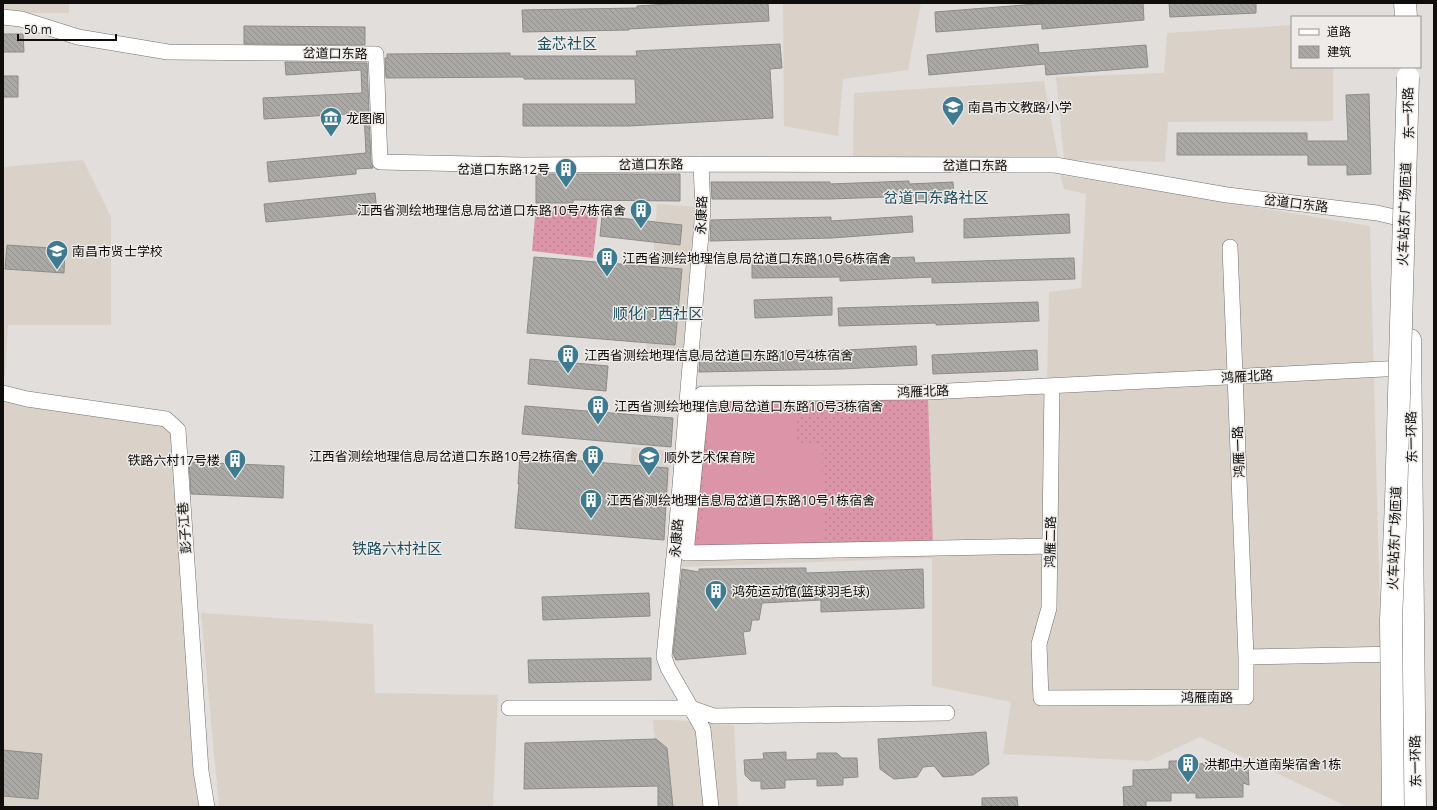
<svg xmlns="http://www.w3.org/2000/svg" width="1437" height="810" font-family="'Open Sans','Noto Sans SC',sans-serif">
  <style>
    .built { fill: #dad2c9 }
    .grass { fill: url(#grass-dots) }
    .pitch { fill: #dc95a8 }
    .building { fill: url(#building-back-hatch); stroke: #8d8c89 }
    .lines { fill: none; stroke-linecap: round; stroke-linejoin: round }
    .minor-casing { stroke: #73706e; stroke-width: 16 }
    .highway-casing { stroke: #73706e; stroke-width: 23 }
    .minor { stroke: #fff; stroke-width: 15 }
    .highway { stroke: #fff; stroke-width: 22 }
    .highway-bridge-casing { stroke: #73706e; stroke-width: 23; stroke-linecap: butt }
    .highway-bridge { stroke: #fff; stroke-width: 22 }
    .labels { text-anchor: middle; stroke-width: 3; stroke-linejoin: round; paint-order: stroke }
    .street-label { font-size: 13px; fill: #0f0e0d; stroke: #eeebe8 }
    .poi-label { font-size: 13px; fill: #0f0e0d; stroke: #eeebe8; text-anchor: start }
    .quarter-label { font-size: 15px; fill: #1d4f60; stroke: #eeebe8 }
  </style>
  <defs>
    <pattern id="grass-dots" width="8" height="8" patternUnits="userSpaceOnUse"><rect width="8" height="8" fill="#dc95a8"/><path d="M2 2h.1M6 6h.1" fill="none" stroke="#bc7f8f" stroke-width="1.8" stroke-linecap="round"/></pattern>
    <pattern id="building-back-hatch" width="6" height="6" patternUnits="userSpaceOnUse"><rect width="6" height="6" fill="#aaa9a5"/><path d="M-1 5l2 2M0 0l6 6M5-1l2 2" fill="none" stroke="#91908d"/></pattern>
  </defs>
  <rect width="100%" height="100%" fill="#e1dedb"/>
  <path class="built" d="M 3,3 L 69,3 L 69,13 L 3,13 Z
    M 783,3 L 921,3 L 908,70 L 843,79 L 838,136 L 784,126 Z
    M 1292,25 L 1292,67 L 1333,67 L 1333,121 L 1168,122 L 1165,162 L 1064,160 L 1056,77 L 1164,73 L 1167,33 Z
    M 1044,81 L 1059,162 L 853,161 L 854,93 Z
    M 83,160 L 111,217 L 111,325 L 8,325 L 5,376 L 3,376 L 3,167 Z
    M 1060,175 L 1370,226 L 1385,807 L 1348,807 L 1200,737 L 1149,761 L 1003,754 L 1011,702 L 932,686 L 932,558 L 680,567 L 696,385 L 1047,383 L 1049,292 L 1081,288 L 1086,194 L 1064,189 Z
    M 657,204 L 699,207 L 688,357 L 646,353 Z
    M 3,398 L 171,425 L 200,807 L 3,807 Z
    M 632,447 L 672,451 L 667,506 L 627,503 Z
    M 201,613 L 373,624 L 375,693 L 498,695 L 493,807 L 219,807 Z
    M 653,720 L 674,720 L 734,725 L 738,807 L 661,807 Z"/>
  <path class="grass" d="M 536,206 L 599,206 L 593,258 L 532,251 Z
    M 707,399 L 928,399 L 933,542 L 692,548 Z"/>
  <path class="pitch" d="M 798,401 L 797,445 L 822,444 L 824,544 L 700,546 L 710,405 Z"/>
  <path class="building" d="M 683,3 L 768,3 L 769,21 L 629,29 L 629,30 L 523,32 L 522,10 L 637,8 L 637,6 Z
    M 1049,3 L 1143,3 L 1144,20 L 1042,29 L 1042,24 L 936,32 L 935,12 Z
    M 1169,3 L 1256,3 L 1256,13 L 1170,17 Z
    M 244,26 L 365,27 L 365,45 L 244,44 Z
    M 3,34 L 23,34 L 24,52 L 3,52 Z
    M 780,44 L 782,68 L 770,69 L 773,118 L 629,126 L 523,126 L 523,104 L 636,104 L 635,79 L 524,79 L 524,77 L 386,78 L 385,58 L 387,58 L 387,54 L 510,53 L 510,56 L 637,56 L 636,51 Z
    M 1038,44 L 1039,53 L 1146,45 L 1148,67 L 1046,75 L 1045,64 L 929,75 L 927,55 Z
    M 285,62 L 367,63 L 371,162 L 373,168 L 356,169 L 356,174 L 269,182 L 267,162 L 366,153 L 364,113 L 264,119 L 263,98 L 362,93 L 361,70 L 286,75 Z
    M 3,76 L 18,76 L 18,97 L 3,97 Z
    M 1369,94 L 1371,174 L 1347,175 L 1347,165 L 1308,165 L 1308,155 L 1177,155 L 1177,133 L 1307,133 L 1307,141 L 1348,141 L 1346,95 Z
    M 536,174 L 680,174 L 680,201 L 573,200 L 573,203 L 536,203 Z
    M 909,181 L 909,184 L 953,182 L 954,199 L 915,201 L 914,196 L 830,199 L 712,199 L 711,182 L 830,182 L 830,184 Z
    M 375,193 L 377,212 L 266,222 L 264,204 Z
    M 1069,214 L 1070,233 L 964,238 L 964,219 Z
    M 602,216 L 682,225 L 680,245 L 600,236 Z
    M 912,216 L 913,232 L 832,238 L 710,241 L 711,220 L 831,217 L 831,221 Z
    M 7,245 L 65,249 L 64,273 L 5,269 Z
    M 534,257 L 682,269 L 675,345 L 527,333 Z
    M 914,257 L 915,263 L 1074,258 L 1075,279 L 932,283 L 932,277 L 840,281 L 840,277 L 752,278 L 752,261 L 830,260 Z
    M 832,297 L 832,315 L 755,318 L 754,300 Z
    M 1038,302 L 1039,321 L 936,325 L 936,323 L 839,326 L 838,308 Z
    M 916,346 L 917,365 L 842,369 L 699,372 L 700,355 L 757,354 L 757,351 L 830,350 L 830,351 Z
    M 1037,350 L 1038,370 L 933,374 L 932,355 Z
    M 530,359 L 608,366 L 606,391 L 528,384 Z
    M 525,406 L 673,418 L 671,447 L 522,434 Z
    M 520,456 L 668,468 L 664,540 L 515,528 L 519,484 L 518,484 Z
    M 189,462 L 284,466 L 283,498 L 191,494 Z
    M 806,568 L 806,573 L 923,569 L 924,608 L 821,612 L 821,600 L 762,603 L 759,620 L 752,620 L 750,631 L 743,632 L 746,654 L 676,660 L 673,654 L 682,569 L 699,572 L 699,569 Z
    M 649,593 L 650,616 L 543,620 L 542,597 Z
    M 651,658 L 651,680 L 529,683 L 528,660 Z
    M 986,732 L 989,764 L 973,775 L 943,777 L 934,766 L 923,767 L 917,777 L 894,779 L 880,769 L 878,739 Z
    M 656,739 L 667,748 L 673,807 L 658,807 L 658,786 L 524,789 L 525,743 Z
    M 3,750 L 42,754 L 38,799 L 3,796 Z
    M 786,752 L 786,760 L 817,759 L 817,753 L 837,753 L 842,758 L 857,758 L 858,777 L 843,778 L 843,785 L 817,786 L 817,779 L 785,780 L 785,788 L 761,789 L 761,781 L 751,781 L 745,775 L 744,760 L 764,759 L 763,753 Z
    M 1169,761 L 1198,761 L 1197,764 L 1220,763 L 1221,767 L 1248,766 L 1249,785 L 1243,783 L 1243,797 L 1196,798 L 1196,793 L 1171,793 L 1171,801 L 1146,801 L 1146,807 L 1124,807 L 1123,787 L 1133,786 L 1133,770 L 1169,769 Z
    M 1017,797 L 1018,807 L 982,807 L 982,798 Z"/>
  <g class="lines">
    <g class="minor-casing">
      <path id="minor" d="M 3,17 L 21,19 L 78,37 L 168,52 L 376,54 L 380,162 L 524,165 L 701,164 L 1055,165 L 1227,195 L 1377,213 L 1403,219
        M 701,164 L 703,210 L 675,546 L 664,657 L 668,668 L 703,729 L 711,807
        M 1230,247 L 1246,657
        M 1052,386 L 1049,608 L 1039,644 L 1041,698 L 1246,697 L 1246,657 L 1401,654
        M 3,393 L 27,399 L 166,419 L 178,430 L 201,771 L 207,807
        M 1050,546 L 686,553 L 702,394 L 928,392 L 1404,368
        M 509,708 L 691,708 L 714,716 L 947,713"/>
    </g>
    <g class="highway-casing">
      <path id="highway" d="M 1405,3 L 1406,17
        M 1410,340 L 1415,807"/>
    </g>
    <use href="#minor" class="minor"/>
    <use href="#highway" class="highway"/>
    <g class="highway-bridge-casing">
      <path id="highway-bridge" d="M 1393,807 L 1391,620 L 1396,502 L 1408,77"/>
    </g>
    <use href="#highway-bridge" class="highway-bridge"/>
  </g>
  <defs>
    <g id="school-pin" transform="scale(1.15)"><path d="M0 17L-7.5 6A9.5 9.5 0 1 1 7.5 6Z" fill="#3e7b91" stroke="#eeebe8"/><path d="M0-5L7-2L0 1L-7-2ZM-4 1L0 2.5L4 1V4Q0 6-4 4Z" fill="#fff"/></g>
    <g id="museum-pin" transform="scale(1.15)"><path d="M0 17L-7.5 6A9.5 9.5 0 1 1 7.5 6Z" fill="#3e7b91" stroke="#eeebe8"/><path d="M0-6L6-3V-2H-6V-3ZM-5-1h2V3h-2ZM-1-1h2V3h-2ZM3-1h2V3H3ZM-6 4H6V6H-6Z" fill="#fff"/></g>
    <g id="building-pin" transform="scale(1.15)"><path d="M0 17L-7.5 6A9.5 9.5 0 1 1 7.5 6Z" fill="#3e7b91" stroke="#eeebe8"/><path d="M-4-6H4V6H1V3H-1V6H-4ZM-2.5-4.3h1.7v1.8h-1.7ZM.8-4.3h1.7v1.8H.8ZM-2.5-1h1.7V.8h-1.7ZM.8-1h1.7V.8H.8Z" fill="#fff"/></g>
  </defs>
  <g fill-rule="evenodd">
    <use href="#school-pin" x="953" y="107"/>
    <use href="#museum-pin" x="331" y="118"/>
    <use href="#building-pin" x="566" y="169"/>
    <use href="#building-pin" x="641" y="210"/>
    <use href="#school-pin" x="57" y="251"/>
    <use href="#building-pin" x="607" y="258"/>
    <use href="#building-pin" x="568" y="355"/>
    <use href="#building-pin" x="598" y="406"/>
    <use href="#building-pin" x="593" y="456"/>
    <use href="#school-pin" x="649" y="457"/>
    <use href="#building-pin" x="235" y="460"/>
    <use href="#building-pin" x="591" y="500"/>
    <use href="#building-pin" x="716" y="591"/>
    <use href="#building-pin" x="1188" y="764"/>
  </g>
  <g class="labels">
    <g class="street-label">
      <text transform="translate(335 53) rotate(1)" y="5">岔道口东路</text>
      <text transform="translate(1408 113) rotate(-91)" y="5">东一环路</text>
      <text transform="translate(651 164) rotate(-1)" y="5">岔道口东路</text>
      <text x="975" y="170">岔道口东路</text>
      <text transform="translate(1296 203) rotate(7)" y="5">岔道口东路</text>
      <text transform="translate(1404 214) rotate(-88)" y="5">火车站东广场匝道</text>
      <text transform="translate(701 215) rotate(-88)" y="5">永康路</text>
      <text transform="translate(1247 376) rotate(-3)" y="5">鸿雁北路</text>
      <text transform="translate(923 391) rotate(-2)" y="5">鸿雁北路</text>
      <text transform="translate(1411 437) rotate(-91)" y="5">东一环路</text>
      <text transform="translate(1238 452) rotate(-92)" y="5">鸿雁一路</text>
      <text transform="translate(184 528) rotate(-94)" y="5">彭子江巷</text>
      <text transform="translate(676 538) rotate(-85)" y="5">永康路</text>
      <text transform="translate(1394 538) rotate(-88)" y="5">火车站东广场匝道</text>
      <text transform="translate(1050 542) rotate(-89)" y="5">鸿雁二路</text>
      <text x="1207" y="702">鸿雁南路</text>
      <text transform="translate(1415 761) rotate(-91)" y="5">东一环路</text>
    </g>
    <g class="poi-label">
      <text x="968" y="112">南昌市文教路小学</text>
      <text x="346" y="123">龙图阁</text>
      <text x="550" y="174" text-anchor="end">岔道口东路12号</text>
      <text x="626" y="215" text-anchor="end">江西省测绘地理信息局岔道口东路10号7栋宿舍</text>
      <text x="72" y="256">南昌市贤士学校</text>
      <text x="622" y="263">江西省测绘地理信息局岔道口东路10号6栋宿舍</text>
      <text x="584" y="360">江西省测绘地理信息局岔道口东路10号4栋宿舍</text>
      <text x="614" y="411">江西省测绘地理信息局岔道口东路10号3栋宿舍</text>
      <text x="578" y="461" text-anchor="end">江西省测绘地理信息局岔道口东路10号2栋宿舍</text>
      <text x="664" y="462">顺外艺术保育院</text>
      <text x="220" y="465" text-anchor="end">铁路六村17号楼</text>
      <text x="606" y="505">江西省测绘地理信息局岔道口东路10号1栋宿舍</text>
      <text x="732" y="596">鸿苑运动馆(篮球羽毛球)</text>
      <text x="1204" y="769">洪都中大道南柴宿舍1栋</text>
    </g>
    <g class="quarter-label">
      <text x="567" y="49">金芯社区</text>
      <text x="936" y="203">岔道口东路社区</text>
      <text x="658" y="319">顺化门西社区</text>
      <text x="397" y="554">铁路六村社区</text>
    </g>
  </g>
  <rect width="1437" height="810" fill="none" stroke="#0f0e0d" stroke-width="8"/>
  <rect x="1291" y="16" width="130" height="52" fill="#eeebe8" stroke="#959390"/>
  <rect x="1299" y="29" width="20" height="6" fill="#ffffff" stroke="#959390"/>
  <text x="1327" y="36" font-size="12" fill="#0f0e0d">道路</text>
  <rect x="1299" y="46" width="20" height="12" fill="url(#building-back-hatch)" stroke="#959390"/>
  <text x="1327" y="56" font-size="12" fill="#0f0e0d">建筑</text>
  <path d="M18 34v6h98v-6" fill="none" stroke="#0f0e0d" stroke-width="2"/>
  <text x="24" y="34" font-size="12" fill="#0f0e0d" stroke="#eeebe8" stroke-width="3" paint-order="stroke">50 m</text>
</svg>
